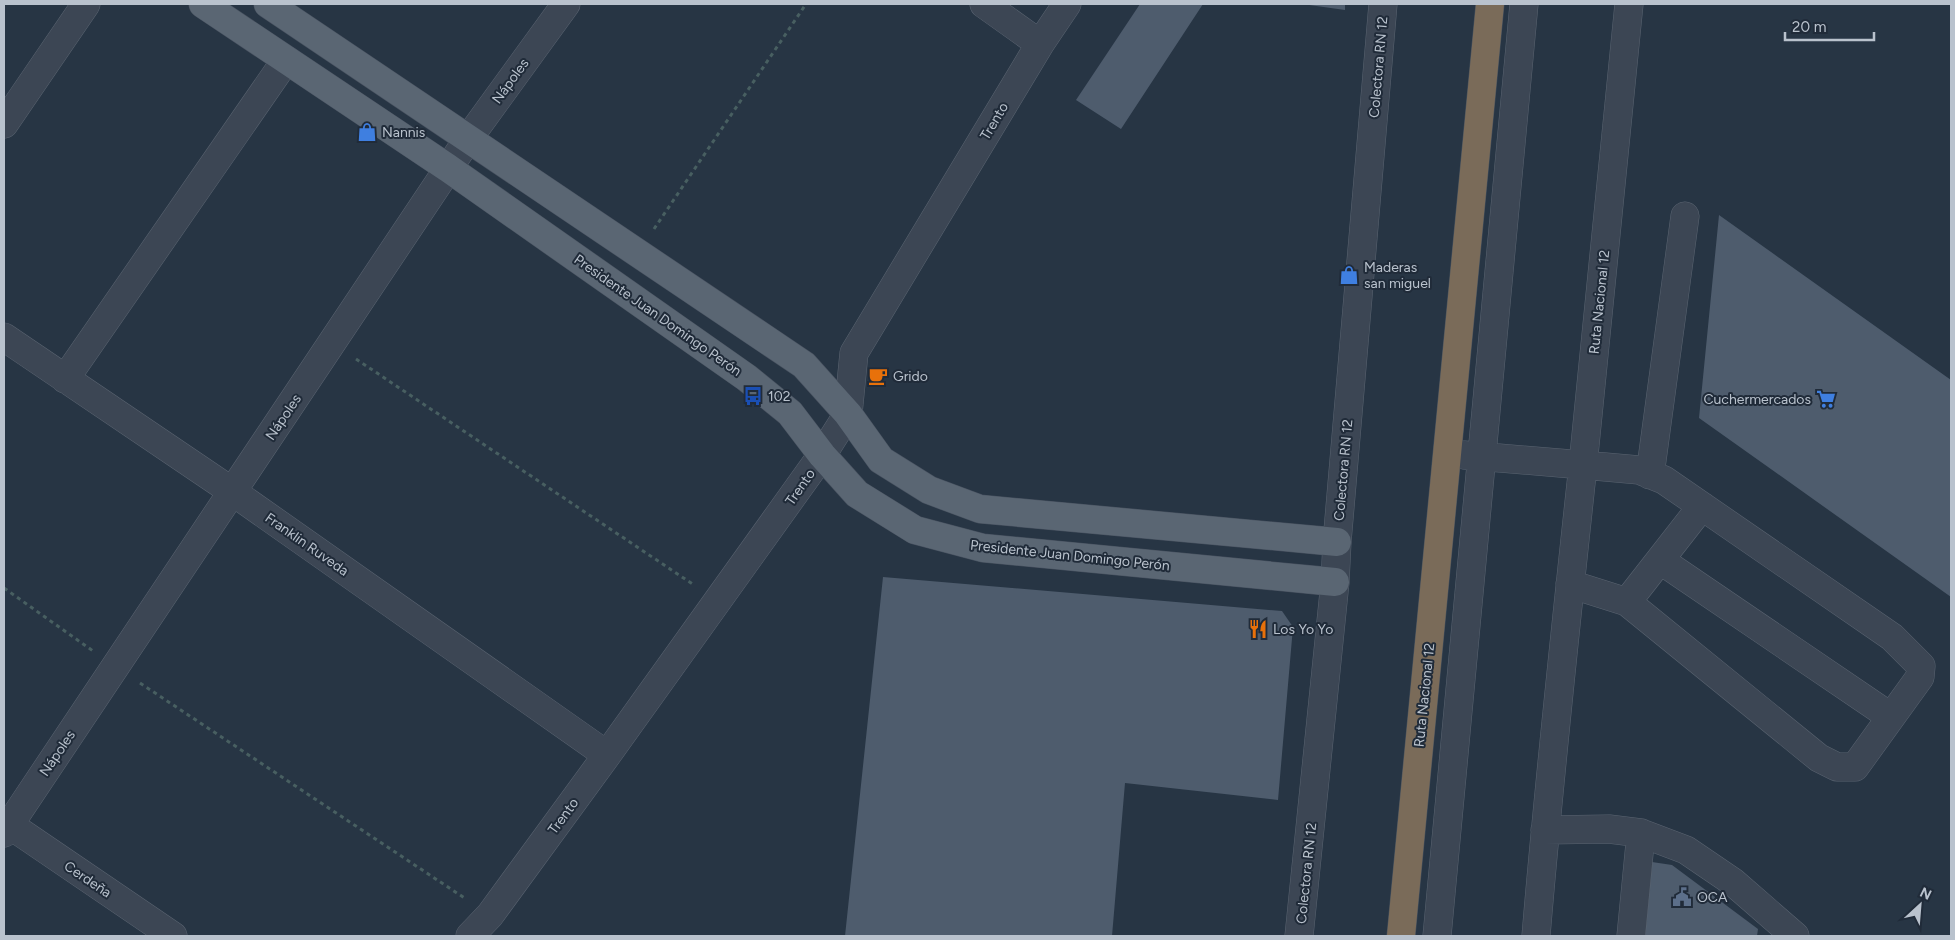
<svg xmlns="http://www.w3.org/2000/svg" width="1955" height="940" font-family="Figtree,sans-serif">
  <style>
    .building { fill: #4e5c6d }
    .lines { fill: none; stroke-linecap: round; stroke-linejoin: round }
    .minor-casing { stroke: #5a6471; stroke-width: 29 }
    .major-casing { stroke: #485260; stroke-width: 29 }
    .highway-casing { stroke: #46515e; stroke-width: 29 }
    .path { stroke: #485f61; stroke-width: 3; stroke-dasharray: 4 4; stroke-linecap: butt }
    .minor { stroke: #3c4654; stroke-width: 28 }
    .major { stroke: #5a6673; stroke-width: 28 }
    .highway { stroke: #7a6b59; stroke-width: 28 }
    .labels { text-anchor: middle; stroke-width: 4; stroke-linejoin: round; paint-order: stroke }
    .street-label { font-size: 14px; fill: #b9c2cd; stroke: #202b39 }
    .poi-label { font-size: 14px; fill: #b9c2cd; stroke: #202b39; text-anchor: start }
  </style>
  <rect width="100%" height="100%" fill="#273544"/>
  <path class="building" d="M 1140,4 L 1203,4 L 1121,129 L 1076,100 Z
    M 1302,4 L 1345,4 L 1345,10 Z
    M 1719,215 L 1951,380 L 1951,597 L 1699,418 Z
    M 883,577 L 1282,611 L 1293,627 L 1278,800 L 1125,783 L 1112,936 L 845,936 Z
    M 1652,862 L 1672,865 L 1758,929 L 1757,936 L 1645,936 Z"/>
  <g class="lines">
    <g class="minor-casing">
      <path id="minor" d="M 984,4 L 1040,44
        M 4,124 L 86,4
        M 4,337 L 233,492 L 607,755
        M 65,379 L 286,60
        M 1464,455 L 1583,465 L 1629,4
        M 1650,475 L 1685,216
        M 1660,560 L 1891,717
        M 1627,602 L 1702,506
        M 4,821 L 173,936
        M 1545,830 L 1609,829 L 1641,833 L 1686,850 L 1733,882 L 1795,936
        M 4,833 L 468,139 L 566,4
        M 470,936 L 490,915 L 607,755 L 822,455 L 848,414 L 854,353 L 1040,44 L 1067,4
        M 1299,936 L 1335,582 L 1337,542 L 1383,4
        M 1437,936 L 1524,4
        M 1536,936 C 1549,779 1566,622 1583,465 L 1639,470 L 1664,480 L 1892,637 L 1921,666 L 1920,677 L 1855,767 L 1837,767 L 1819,758 L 1627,602 L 1570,584
        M 1631,936 L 1641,833"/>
    </g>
    <g class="major-casing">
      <path id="major" d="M 203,4 L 448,168 L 747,378 L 790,413 L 822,455 L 857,494 L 915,530 L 983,548 L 1335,582
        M 268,4 L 804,365 L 848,414 L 881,460 L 929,490 L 980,509 L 1337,542"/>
    </g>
    <g class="highway-casing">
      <path id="highway" d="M 1401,936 L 1490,4"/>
    </g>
    <path class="path" d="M 654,229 L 806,4
      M 356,359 L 694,585
      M 4,588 L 93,651
      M 140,683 L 466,899"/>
    <use href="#minor" class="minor"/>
    <use href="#major" class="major"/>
    <use href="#highway" class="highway"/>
  </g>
  <defs>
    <g id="shop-bare" transform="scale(1.5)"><path d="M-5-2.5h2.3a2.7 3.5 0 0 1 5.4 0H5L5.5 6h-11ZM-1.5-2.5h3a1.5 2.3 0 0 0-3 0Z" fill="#3f7fe0" stroke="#202b39" stroke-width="2.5" paint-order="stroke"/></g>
    <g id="cafe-bare" transform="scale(1.5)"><path d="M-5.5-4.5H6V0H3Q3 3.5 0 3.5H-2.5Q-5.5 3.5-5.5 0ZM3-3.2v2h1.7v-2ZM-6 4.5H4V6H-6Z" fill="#e8710a" stroke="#202b39" stroke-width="2.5" paint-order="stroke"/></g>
    <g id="bus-bare" transform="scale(1.5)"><path d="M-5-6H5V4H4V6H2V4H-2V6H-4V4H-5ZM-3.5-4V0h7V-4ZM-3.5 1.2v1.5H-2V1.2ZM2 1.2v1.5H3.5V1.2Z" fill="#1a4fb4" stroke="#202b39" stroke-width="2.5" paint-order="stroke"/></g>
    <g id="supermarket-bare" transform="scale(1.5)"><path d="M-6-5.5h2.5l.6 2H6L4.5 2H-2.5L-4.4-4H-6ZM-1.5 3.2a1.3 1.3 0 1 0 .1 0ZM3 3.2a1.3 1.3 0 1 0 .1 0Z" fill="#3f7fe0" stroke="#202b39" stroke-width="2.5" paint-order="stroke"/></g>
    <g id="restaurant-bare" transform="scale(1.5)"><path d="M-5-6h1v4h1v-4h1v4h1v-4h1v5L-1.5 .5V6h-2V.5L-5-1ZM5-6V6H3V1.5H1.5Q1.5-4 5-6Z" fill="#e8710a" stroke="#202b39" stroke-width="2.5" paint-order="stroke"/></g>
    <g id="civic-bare" transform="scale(1.5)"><path d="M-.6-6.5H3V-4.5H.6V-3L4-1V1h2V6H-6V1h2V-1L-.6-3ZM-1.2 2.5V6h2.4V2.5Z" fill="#5c6f8a" stroke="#202b39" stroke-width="2.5" paint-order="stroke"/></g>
  </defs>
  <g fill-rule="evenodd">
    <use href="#shop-bare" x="367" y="132"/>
    <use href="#shop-bare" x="1349" y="275"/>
    <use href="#cafe-bare" x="878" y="376"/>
    <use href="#bus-bare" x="753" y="396"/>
    <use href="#supermarket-bare" x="1826" y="399"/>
    <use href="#restaurant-bare" x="1258" y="629"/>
    <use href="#civic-bare" x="1682" y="897"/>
  </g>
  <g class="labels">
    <g class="street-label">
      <text transform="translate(1378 67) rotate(-85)" y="5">Colectora RN 12</text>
      <text transform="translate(510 81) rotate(-54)" y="5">Nápoles</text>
      <text transform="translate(994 121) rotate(-59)" y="5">Trento</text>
      <text transform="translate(1599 302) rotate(-84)" y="5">Ruta Nacional 12</text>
      <text transform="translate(658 315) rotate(35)" y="5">Presidente Juan Domingo Perón</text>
      <text transform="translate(283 417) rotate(-56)" y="5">Nápoles</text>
      <text transform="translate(1343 470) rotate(-85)" y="5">Colectora RN 12</text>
      <text transform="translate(800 487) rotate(-55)" y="5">Trento</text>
      <text transform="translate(307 544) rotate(35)" y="5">Franklin Ruveda</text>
      <text transform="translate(1070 555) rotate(6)" y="5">Presidente Juan Domingo Perón</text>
      <text transform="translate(1424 695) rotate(-84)" y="5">Ruta Nacional 12</text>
      <text transform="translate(57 753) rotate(-56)" y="5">Nápoles</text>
      <text transform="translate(563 816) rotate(-54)" y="5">Trento</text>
      <text transform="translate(1306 873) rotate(-84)" y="5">Colectora RN 12</text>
      <text transform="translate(88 879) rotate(34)" y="5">Cerdeña</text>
    </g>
    <g class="poi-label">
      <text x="382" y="137">Nannis</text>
      <text x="1364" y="272">Maderas<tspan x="1364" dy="16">san miguel</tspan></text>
      <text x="893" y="381">Grido</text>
      <text x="768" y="401">102</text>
      <text x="1811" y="404" text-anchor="end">Cuchermercados</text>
      <text x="1273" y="634">Los Yo Yo</text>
      <text x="1697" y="902">OCA</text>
    </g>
  </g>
  <rect width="1955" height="940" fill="none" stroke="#b9c2cd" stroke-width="10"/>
  <g transform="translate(1920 905) rotate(26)" stroke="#202b39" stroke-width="4" paint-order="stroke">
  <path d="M0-4L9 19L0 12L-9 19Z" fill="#b9c2cd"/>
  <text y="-8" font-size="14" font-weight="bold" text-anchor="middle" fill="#b9c2cd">N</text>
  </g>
  <path d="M1785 32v8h89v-8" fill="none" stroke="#b9c2cd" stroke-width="2.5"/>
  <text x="1792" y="32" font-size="15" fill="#b9c2cd" stroke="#202b39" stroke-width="4" paint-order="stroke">20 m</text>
</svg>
